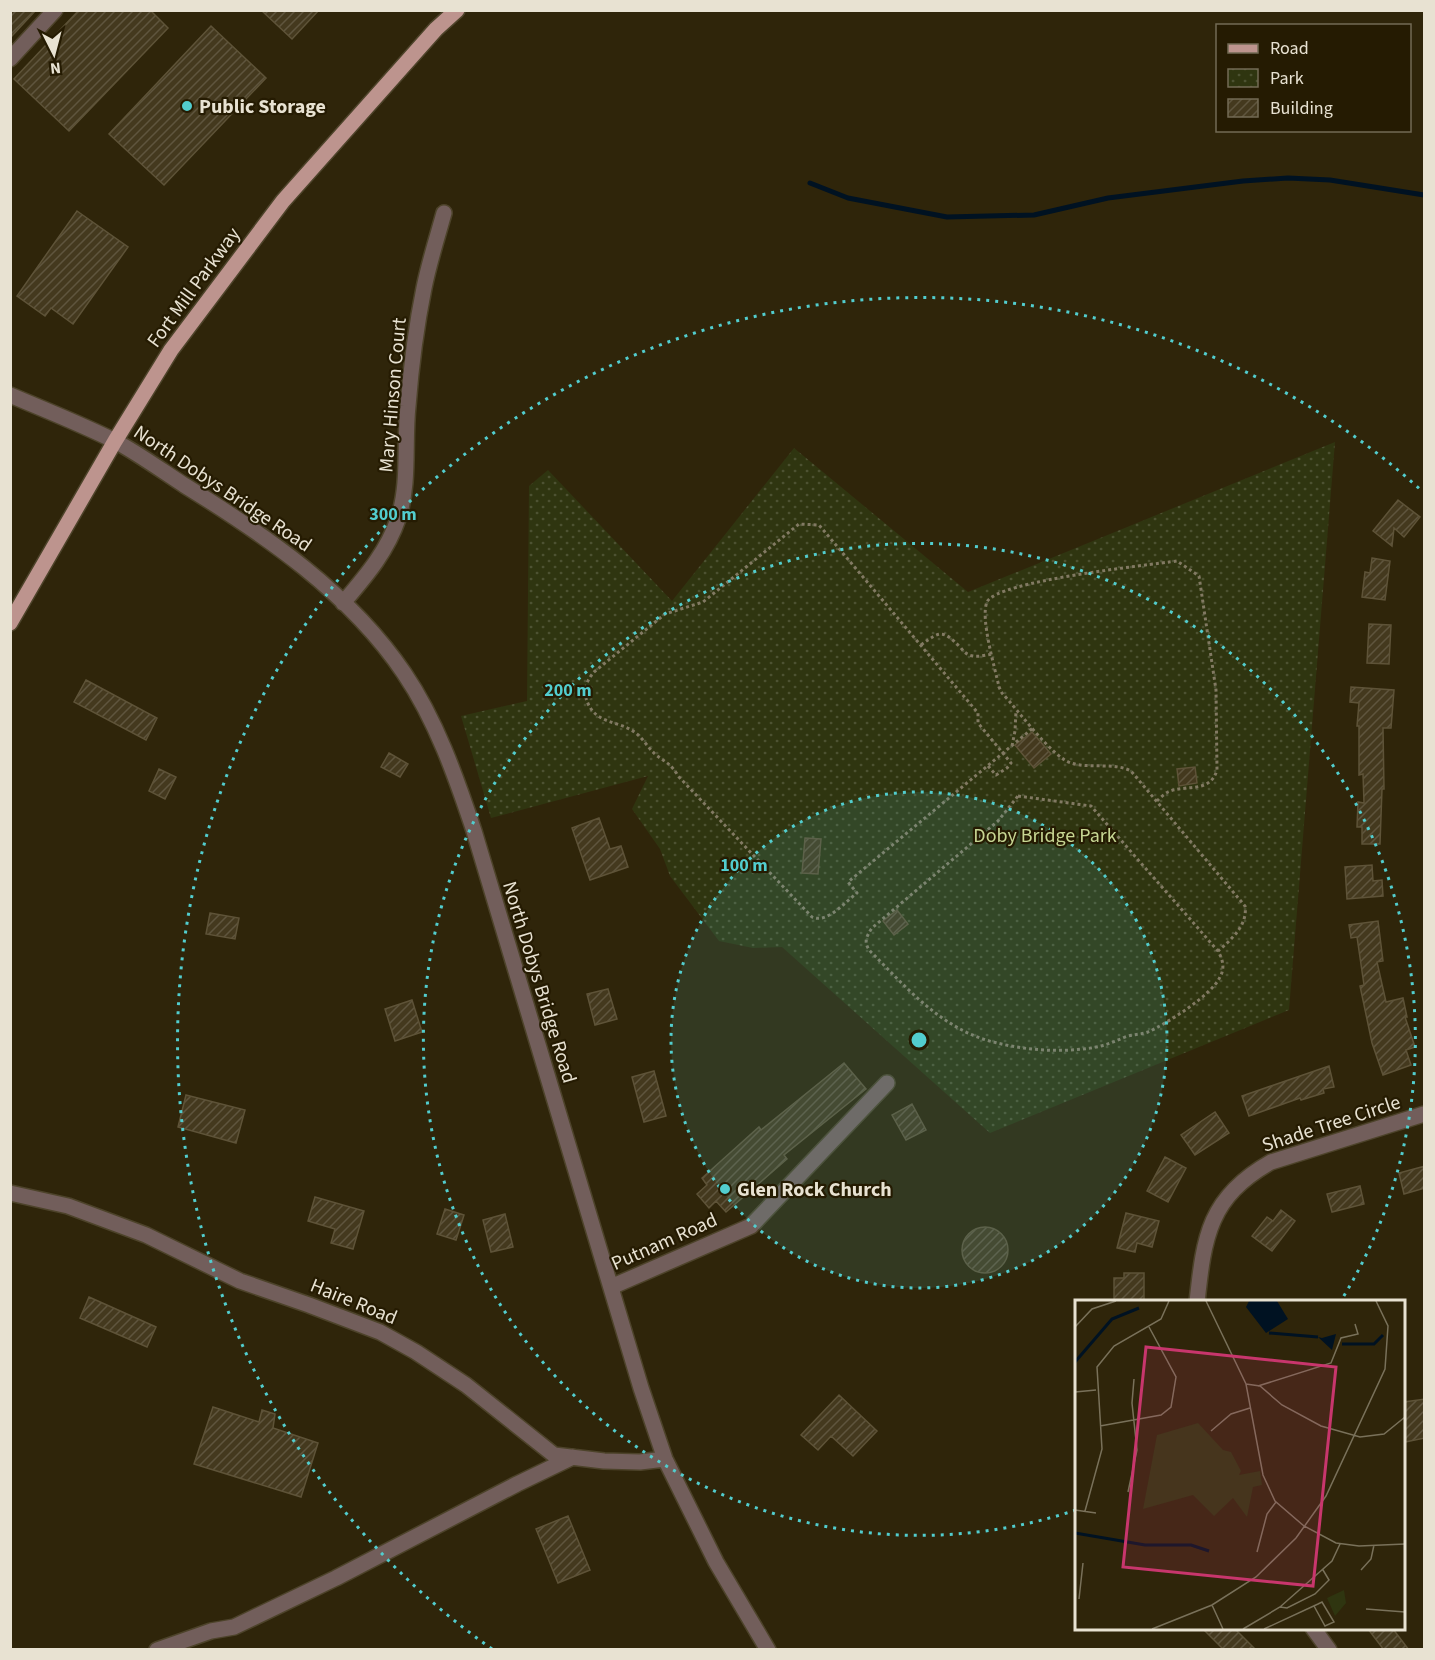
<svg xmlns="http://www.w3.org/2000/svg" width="1435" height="1660" font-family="'Source Sans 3',sans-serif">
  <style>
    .park { fill: url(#park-dots) }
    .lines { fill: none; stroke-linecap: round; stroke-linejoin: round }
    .stream { stroke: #001222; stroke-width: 5 }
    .building { fill: url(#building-hatch); stroke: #5e5338; stroke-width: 1.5 }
    .minor-casing { stroke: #4d432a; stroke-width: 18 }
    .major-casing { stroke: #4d432a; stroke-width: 18 }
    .path { stroke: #827a63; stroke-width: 3; stroke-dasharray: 3 3; stroke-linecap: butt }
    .minor { stroke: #725e5b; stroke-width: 15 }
    .major { stroke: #bd948e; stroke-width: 15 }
    .ring { fill: none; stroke: #52cdce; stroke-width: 3; stroke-dasharray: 3 6 }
    .poi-dot { fill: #52cdce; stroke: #251b02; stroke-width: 2 }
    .labels { text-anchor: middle; stroke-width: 4.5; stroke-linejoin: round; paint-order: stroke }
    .poi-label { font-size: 20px; font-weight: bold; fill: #e8e2d2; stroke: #251b02; text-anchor: start }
    .street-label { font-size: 20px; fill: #e8e2d2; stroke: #251b02 }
    .park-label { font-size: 20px; fill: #c7d693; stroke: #251b02 }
    .inset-river { fill: none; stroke: #001222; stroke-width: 3 }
    .inset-road { fill: none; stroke: #79715a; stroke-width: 1.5 }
    .view { fill: #c8366d; fill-opacity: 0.15; stroke: #c8366d; stroke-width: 3 }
    .inset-edge { fill: none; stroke: #e8e2d2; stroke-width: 3 }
    .centre { fill: #52cdce; stroke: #251b02; stroke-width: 3 }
    .ring-label { font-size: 18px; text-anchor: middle; font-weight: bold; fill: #52cdce; stroke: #251b02; stroke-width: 4.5; stroke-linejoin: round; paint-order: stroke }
  </style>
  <defs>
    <pattern id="park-dots" width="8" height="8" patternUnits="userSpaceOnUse" patternTransform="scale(1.5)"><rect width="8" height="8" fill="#2f3510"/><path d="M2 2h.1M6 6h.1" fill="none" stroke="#4d5232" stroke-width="1.8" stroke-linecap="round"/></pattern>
    <pattern id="building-hatch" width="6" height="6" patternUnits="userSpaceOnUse" patternTransform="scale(1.5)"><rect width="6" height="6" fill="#44391e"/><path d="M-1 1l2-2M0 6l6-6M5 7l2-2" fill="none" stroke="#5f553e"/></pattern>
  </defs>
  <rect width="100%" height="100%" fill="#2f250a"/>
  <path class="park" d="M 1335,442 L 1289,1010 L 990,1133 L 782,947 L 753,948 L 719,941 L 670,876 L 660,849 L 632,809 L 648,776 L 491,818 L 461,716 L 527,701 L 529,486 L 548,470 L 672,601 L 794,448 L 968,592 Z"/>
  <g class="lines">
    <path class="stream" d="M 810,183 L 848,198 L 947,217 L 1034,215 L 1108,198 L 1243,181 L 1288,178 L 1330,180 L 1424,195"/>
  </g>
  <path class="building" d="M 10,10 L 36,10 L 10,38 Z
    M 79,10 L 150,10 L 168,28 L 69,131 L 14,79 Z
    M 261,10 L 319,10 L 292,39 Z
    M 211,26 L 266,78 L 164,185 L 109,134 Z
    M 77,211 L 128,247 L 73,324 L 51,308 L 45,316 L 17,296 Z
    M 1398,500 L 1420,517 L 1404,537 L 1394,528 L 1392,546 L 1373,531 Z
    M 1372,558 L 1390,561 L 1385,600 L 1362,597 L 1365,572 L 1370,573 Z
    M 1369,624 L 1391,625 L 1389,664 L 1367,663 Z
    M 86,680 L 157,718 L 146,740 L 74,702 Z
    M 1351,687 L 1394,690 L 1391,728 L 1383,728 L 1384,789 L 1382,789 L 1380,844 L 1362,844 L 1362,827 L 1357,827 L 1358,802 L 1364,803 L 1363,774 L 1359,775 L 1359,726 L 1357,726 L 1359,703 L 1350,702 Z
    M 1032,732 L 1051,754 L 1034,768 L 1015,745 Z
    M 389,753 L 408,764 L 400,777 L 381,767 Z
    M 1195,767 L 1197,783 L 1179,786 L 1177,769 Z
    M 159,769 L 176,777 L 165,799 L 149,791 Z
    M 599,818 L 610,849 L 621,846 L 628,867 L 590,880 L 572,828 Z
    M 805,838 L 821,839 L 818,874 L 802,873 Z
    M 1372,865 L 1373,881 L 1382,880 L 1383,896 L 1347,899 L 1345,867 Z
    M 897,910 L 908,924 L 894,935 L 883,921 Z
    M 210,913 L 239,918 L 235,939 L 206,934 Z
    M 1378,921 L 1383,961 L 1377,962 L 1386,1002 L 1403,998 L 1407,1017 L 1405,1017 L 1415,1047 L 1406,1050 L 1411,1065 L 1383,1075 L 1372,1043 L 1360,986 L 1364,985 L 1357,937 L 1351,938 L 1349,925 Z
    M 608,989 L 617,1019 L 595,1025 L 587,994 Z
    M 412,1000 L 422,1032 L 395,1041 L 385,1009 Z
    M 844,1063 L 866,1089 L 784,1155 L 787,1159 L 726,1212 L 716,1201 L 709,1208 L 697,1194 L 707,1185 L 702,1178 L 759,1127 L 761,1130 Z
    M 1329,1066 L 1334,1087 L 1323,1089 L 1324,1093 L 1301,1100 L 1300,1098 L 1249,1116 L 1242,1096 Z
    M 654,1071 L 666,1116 L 644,1122 L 632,1077 Z
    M 186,1095 L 245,1110 L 236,1143 L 178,1127 Z
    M 912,1104 L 926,1130 L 906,1140 L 892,1115 Z
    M 1215,1112 L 1229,1133 L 1195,1155 L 1181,1135 Z
    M 1165,1157 L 1186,1168 L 1168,1202 L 1147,1191 Z
    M 1425,1166 L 1425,1188 L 1404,1194 L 1399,1173 Z
    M 1360,1186 L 1364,1204 L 1332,1212 L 1327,1194 Z
    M 315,1197 L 364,1211 L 353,1249 L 331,1243 L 335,1229 L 308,1221 Z
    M 445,1209 L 464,1215 L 456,1240 L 437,1234 Z
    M 1281,1210 L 1295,1221 L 1272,1251 L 1252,1236 L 1267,1217 L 1273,1221 Z
    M 1126,1213 L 1159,1221 L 1152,1247 L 1137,1243 L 1135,1252 L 1117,1248 Z
    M 505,1214 L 513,1247 L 491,1252 L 483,1220 Z
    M962 1250a23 23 0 1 1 46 0a23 23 0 1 1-46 0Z
    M 1124,1273 L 1144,1273 L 1144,1302 L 1114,1302 L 1114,1278 L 1124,1278 Z
    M 89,1297 L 156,1327 L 147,1347 L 80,1318 Z
    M 839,1395 L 877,1431 L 853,1456 L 831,1436 L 818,1450 L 801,1435 Z
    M 1425,1399 L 1425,1438 L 1405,1442 L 1404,1431 L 1404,1402 Z
    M 213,1407 L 259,1422 L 262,1410 L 275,1414 L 273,1428 L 318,1443 L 301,1497 L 194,1464 Z
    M 568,1516 L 590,1570 L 558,1583 L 536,1529 Z
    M 1203,1629 L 1235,1629 L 1256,1650 L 1224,1650 Z
    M 1368,1629 L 1393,1629 L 1409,1650 L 1384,1650 Z"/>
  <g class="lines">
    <g class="minor-casing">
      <path id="minor" d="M 10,59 L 55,10
        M 10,395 C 45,410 81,424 115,441 C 139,454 161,470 184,485 C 265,535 350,593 404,673 C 436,720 456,777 474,831 L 641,1388 L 665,1459 L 716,1562 L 768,1650
        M 343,603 C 365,577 387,552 398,519 C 410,483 404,443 408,406 C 411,367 416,327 424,288 C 429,263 437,238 444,213
        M 10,1193 L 68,1206 L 146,1235 L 240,1281 L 309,1305 L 380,1332 L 416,1352 L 466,1385 L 554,1455 L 604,1461 L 640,1462 L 665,1459
        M 611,1287 L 751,1226 L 887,1083
        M 1197,1302 C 1204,1236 1209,1197 1271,1162 L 1424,1114
        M 1313,1628 L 1329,1650
        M 157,1650 L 211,1631 L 234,1627 L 336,1578 L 517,1484 L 573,1457"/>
    </g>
    <g class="major-casing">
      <path id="major" d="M 10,623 L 115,441 L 171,350 L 283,201 L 436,29 L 457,10"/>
    </g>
    <path class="path" d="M 921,645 C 941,630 943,630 961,648 C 964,652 967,655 973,656 C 979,657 986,655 992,654
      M 1012,746 L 1015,731 L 1016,711
      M 988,766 L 996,775 L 1007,768 L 1011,763 L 978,723 L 978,713 L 819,525 L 799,524 L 703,602 L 665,614 L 594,672 C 587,680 584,688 586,698 C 594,726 619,719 637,734 C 644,740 649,749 656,755 C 668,764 670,763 679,777 L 812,917 C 827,924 845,902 857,893 L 848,882 L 1033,728
      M 1018,796 L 1091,806 L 1218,951 C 1223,960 1225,968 1220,977 C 1212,995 1166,1024 1148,1032 C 1140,1035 1133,1034 1125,1037 C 1114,1042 1104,1046 1091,1048 C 1056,1053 1020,1050 986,1040 C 938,1025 905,986 871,952 C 863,943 866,937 872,928 L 998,821 Z
      M 1157,801 C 1160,798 1164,794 1168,792 C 1185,784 1210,794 1217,770 L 1216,690 L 1199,576 L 1177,561 C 1149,565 996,581 987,602 C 980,618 995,668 999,687 L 1002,693 C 1017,709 1053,758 1071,763 C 1090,769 1114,762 1131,771 L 1245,906 C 1248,925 1231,940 1218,951"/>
    <use href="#minor" class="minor"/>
    <use href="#major" class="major"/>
  </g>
  <circle cx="919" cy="1040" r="248" fill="#52cdce" fill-opacity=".12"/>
  <g class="ring">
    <circle cx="919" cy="1040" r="248"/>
    <path d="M1076 1510A496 496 0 1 1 1342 1299"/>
    <path d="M492 1649A744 744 0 1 1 1422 491"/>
  </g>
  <g class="poi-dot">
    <circle cx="187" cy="106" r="6"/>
    <circle cx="725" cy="1189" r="6"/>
  </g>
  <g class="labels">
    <g class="poi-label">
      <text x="199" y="113">Public Storage</text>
      <text x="737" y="1196">Glen Rock Church</text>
    </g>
    <g class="street-label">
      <text transform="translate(193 287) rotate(-54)" y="7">Fort Mill Parkway</text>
      <text transform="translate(392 395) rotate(-85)" y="7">Mary Hinson Court</text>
      <text transform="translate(223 488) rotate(34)" y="7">North Dobys Bridge Road</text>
      <text transform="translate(540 982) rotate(73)" y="7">North Dobys Bridge Road</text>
      <text transform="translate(1331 1123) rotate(-18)" y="7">Shade Tree Circle</text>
      <text transform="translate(664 1241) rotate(-24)" y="7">Putnam Road</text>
      <text transform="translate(354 1301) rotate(22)" y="7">Haire Road</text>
    </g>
    <g class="park-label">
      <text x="1045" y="842">Doby Bridge Park</text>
    </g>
  </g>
  <g transform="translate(1075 1300)">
    <rect width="330" height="330" fill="#2f250a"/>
    <path d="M 269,290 L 271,303 L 260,316 L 252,298 Z" fill="#2f3510"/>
    <path d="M 123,123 L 148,150 L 156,152 L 166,171 L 164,175 L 185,171 L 187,185 L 178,187 L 172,217 L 158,198 L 139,216 L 118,195 L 68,209 L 82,135 Z" fill="#2f3510"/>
    <path d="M 174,1 L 202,1 L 213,19 L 191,33 L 171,7 ZM 261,34 L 257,50 L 243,37 L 247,38 Z" fill="#001222"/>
    <path class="inset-river" d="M 194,33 L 243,37M 267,44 L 299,44 L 308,35M 0,62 L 37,19 L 64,8M 0,233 L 70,245 L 116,245 L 134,251"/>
    <path class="inset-road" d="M 131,1 L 171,84 L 188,175 L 200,201 L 229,226 L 261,243 L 284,246 L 330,244M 0,27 L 17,9 L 41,1M 171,84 L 185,86 L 207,105 L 246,126 L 285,137 L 309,134 L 330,117M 183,86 L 256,63 L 266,38 L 283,34 L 280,24M 0,92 L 21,90M 25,126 L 86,115 L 96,107 L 101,77 L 74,27M 136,131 L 156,114 L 175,108M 53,192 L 62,150 L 57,103 L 59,79M 0,210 L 21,213M 10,211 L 27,149 L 22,67 L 39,46 L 86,19 L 94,1M 182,252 L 192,214 L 201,202M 286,270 L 296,259 L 299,245M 4,299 L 8,263M 137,305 L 148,329M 205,307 L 212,308 L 240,294 L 254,280 L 248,270M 291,309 L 330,312M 77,329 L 137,305 L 181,277 L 221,238 L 251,196 L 310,69 L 313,26 L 301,1M 168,329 L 205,307 L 257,261 L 265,244M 189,329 L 243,304 L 247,302 L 259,322 L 250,326 L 239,306"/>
    <path class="view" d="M 71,47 L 261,67 L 238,286 L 48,267 Z"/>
    <rect width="330" height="330" class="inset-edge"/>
  </g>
  <circle cx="919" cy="1040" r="9" class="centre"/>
  <g class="ring-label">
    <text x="393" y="520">300 m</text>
    <text x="568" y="696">200 m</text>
    <text x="744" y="871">100 m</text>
  </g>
  <rect width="1435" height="1660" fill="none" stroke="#e8e2d2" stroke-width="24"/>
  <rect x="1216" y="24" width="195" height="108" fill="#251b02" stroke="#736b55" stroke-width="1.5"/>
  <rect x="1228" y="44" width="30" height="9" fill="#bd948e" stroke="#736b55" stroke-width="1.5"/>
  <text x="1270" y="54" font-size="18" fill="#e8e2d2">Road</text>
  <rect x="1228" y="69" width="30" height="18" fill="url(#park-dots)" stroke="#736b55" stroke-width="1.5"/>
  <text x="1270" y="84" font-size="18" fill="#e8e2d2">Park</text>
  <rect x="1228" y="99" width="30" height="18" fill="url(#building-hatch)" stroke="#736b55" stroke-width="1.5"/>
  <text x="1270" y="114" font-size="18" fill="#e8e2d2">Building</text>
  <g transform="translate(54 54) rotate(174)" stroke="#251b02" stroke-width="4.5" paint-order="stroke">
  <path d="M0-4.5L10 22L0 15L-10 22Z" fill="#e8e2d2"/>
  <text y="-9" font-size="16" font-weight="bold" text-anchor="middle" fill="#e8e2d2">N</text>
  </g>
</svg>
